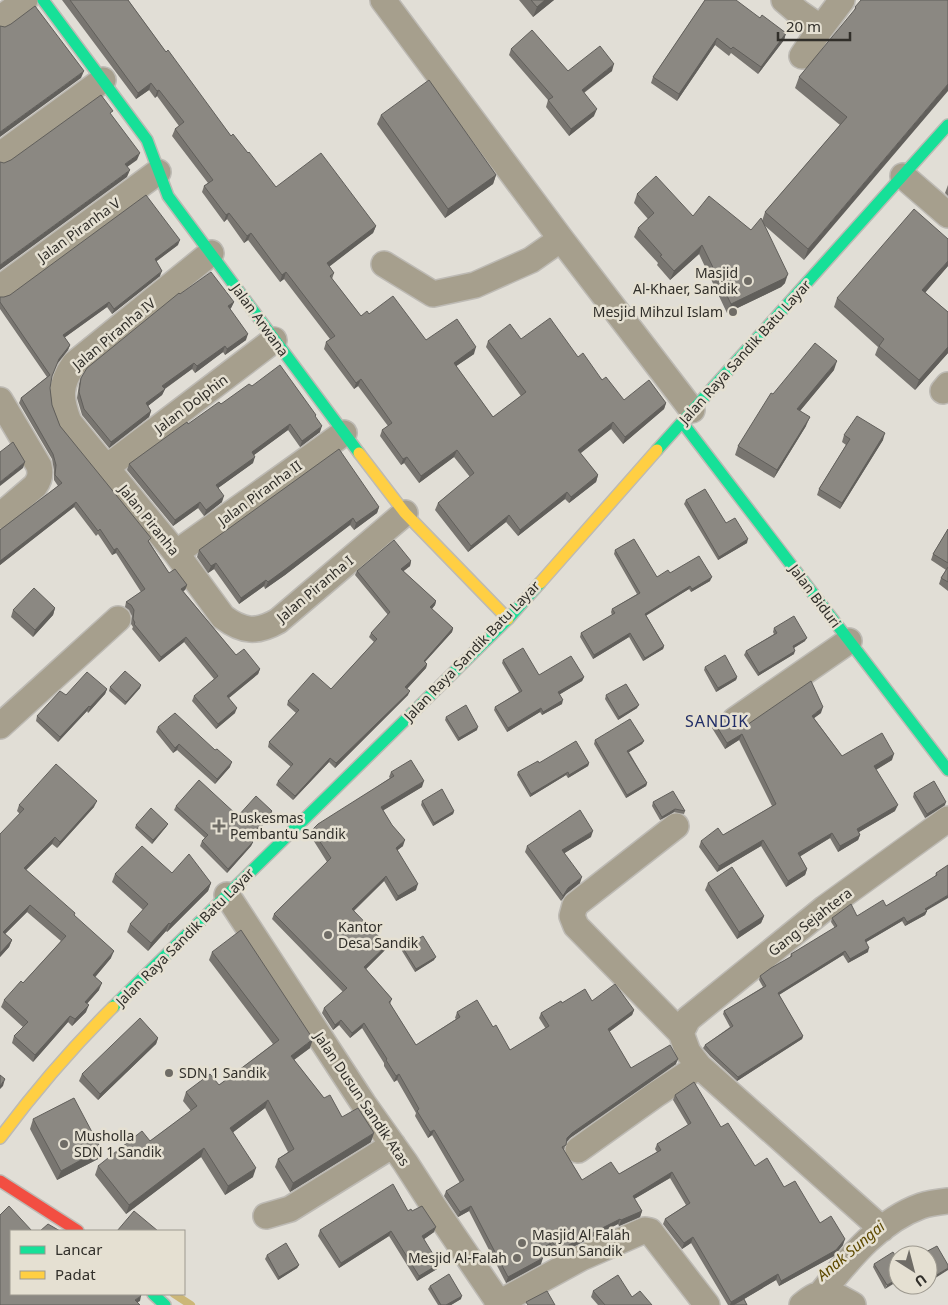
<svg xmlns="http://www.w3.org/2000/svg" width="948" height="1305" font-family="'Noto Sans',sans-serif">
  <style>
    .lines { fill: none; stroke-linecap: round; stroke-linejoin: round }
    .stream { stroke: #ccb778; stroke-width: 8 }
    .street-casing { stroke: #bdbab4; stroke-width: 28 }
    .fast-casing { stroke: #bdbab4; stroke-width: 14 }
    .slow-casing { stroke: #bdbab4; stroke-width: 14 }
    .jam-casing { stroke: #bdbab4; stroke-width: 14 }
    .street { stroke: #a69f8d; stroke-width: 25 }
    .fast { stroke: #16e098; stroke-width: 11 }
    .slow { stroke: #ffcf43; stroke-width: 11 }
    .jam { stroke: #f24e42; stroke-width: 11 }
    .wall { fill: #787570 }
    .shaded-wall { fill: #615f5b }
    .building { fill: #8b8882; stroke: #615f5b }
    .poi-dot { fill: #6f6c66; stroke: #e5e0d2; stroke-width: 2 }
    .labels { text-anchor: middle; stroke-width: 5; stroke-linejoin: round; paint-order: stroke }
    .street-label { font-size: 14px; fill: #312f2a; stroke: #e5e0d2 }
    .poi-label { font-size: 14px; fill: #312f2a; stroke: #e5e0d2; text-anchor: start }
    .water-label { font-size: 15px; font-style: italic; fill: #5e4a01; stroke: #e5e0d2 }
    .quarter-label { font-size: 16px; letter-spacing: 1px; fill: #222e67; stroke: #e5e0d2 }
  </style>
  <rect width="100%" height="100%" fill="#e1ded6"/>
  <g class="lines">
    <path class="stream" d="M 174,1294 L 191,1305"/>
    <g class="street-casing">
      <path id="street" d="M 383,0 L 561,239 L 692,410
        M 784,0 L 798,12 L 821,28 L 842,0
        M 0,19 L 25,0
        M 802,56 L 821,28
        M 0,155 L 103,80
        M 903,176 L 948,215
        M 211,253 L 74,364 C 59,385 60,399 69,422 L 176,553 L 223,617 C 243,632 257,633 278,621 L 405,513
        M 384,264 L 433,294 L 475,285 L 531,260 L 561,239
        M 0,288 L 158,172
        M 943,391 L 948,385
        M 0,400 L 39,466 C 41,474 40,479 35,486 L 0,516
        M 107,467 L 274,340
        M 176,553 L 344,433
        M 735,720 L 849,641
        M 0,726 L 118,619
        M 676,826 L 575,905 L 572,916 L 576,926 L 681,1033 L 688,1052 L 699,1066 L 882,1229
        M 227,895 L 363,1103 L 405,1162 L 432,1204 L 499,1303
        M 681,1033 L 688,1019 L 825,908 L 948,819
        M 578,1150 L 655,1095 L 699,1066
        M 266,1216 L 290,1209 L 393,1145
        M 822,1292 C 849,1259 879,1221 921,1206 C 930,1203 939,1202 948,1201
        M 497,1305 L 499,1303 L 581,1258 L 645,1230 L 650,1231 L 707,1305
        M 802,1305 C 824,1286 830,1292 853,1305"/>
    </g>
    <g class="fast-casing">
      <path id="fast" d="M 43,0 L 147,140 L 168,196 L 359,453
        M 682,422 L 948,770
        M 657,450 L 948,125
        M 113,1007 L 508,619 L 540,583
        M 153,1294 L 165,1305"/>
    </g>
    <g class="slow-casing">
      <path id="slow" d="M 359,453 L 405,513 L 508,619
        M 540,583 L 657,450
        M 0,1138 C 34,1092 72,1048 113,1007"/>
    </g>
    <g class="jam-casing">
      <path id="jam" d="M 0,1181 L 78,1231"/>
    </g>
    <use href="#street" class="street"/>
    <use href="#fast" class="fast"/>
    <use href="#slow" class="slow"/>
    <use href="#jam" class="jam"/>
  </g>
  <path class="wall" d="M 62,0 L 128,0 L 166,52 L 231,136 L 248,153 L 276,187 L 376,226 L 373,233 L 329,266 L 334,273 L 332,279 L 361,316 L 369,314 L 426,340 L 474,354 L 456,366 L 493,417 L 521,396 L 486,347 L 488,341 L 521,339 L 578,357 L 624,400 L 666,403 L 664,409 L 623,444 L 611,429 L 580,453 L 598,475 L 596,482 L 569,503 L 565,499 L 518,536 L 506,522 L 468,552 L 435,510 L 438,503 L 470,477 L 454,457 L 419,483 L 404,463 L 401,465 L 380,436 L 382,430 L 388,426 L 358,386 L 354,389 L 324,349 L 326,342 L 330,339 L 284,279 L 280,282 L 248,240 L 244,243 L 227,219 L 224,222 L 202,192 L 204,186 L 208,183 L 172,136 L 175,129 L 179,126 L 157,96 L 155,98 L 149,90 L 136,99 Z
    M 519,0 L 554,0 L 533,17 Z
    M 705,0 L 760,18 L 786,33 L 784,40 L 758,74 L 731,53 L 729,56 L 715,45 L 677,101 L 651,83 L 653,77 Z
    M 948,0 L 804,260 L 764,225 L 785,283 L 781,287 L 727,313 L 699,254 L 670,280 L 657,265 L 658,263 L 634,237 L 638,228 L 648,219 L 634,203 L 637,194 L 693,216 L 751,230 L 762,221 L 765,212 L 840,125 L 795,88 L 799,77 L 854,12 L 855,7 Z
    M 511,49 L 568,71 L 612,71 L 584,93 L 594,116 L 569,136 L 546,107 L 548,100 L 509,55 Z
    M 381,115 L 496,175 L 493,184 L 445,218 L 377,124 Z
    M 948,185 L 948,196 L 945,193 Z
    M 178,245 L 156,261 L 160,276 L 112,314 L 107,307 L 64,338 L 70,345 L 68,350 L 57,364 L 51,377 L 50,388 L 52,405 L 60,426 L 150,543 L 169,573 L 187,585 L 185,590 L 183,591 L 236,655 L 260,669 L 258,674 L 229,698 L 235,713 L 216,729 L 192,701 L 194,696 L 214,679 L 184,642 L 159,662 L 132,629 L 133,627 L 131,624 L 132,616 L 129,610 L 125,607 L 126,602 L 141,592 L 116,553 L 112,555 L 98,534 L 96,536 L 74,507 L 0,565 L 0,530 L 58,486 L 54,480 L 54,470 L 52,459 L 19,403 L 21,398 L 47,377 L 0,309 L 0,297 L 4,297 Z
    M 948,266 L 925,292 L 948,312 L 948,353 L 915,390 L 875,355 L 878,347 L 834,307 L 837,298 Z
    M 180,294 L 234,302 L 231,308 L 230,309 L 246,340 L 225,355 L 223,352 L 195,373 L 192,369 L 165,389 L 162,395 L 148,406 L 151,411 L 149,417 L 109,448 L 82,415 L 77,398 L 79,384 L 81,378 Z
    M 834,370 L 800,411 L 806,426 L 774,478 L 735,455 L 738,446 L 773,394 Z
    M 252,386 L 315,417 L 320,432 L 300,447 L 288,430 L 254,455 L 253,463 L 218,488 L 222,502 L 204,516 L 198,508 L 173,526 L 127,470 L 129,464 L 188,424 Z
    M 844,435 L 883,440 L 840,509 L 817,495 L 819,489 L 846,445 L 842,442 Z
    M 686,500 L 726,523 L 747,543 L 718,560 L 684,504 Z
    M 379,507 L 377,513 L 354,530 L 350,525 L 285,575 L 265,589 L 264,586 L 239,604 L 214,569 L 208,573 L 197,557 L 199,550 Z
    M 948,529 L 948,591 L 939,584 L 941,578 L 946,570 L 931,560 L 933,554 Z
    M 615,550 L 657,577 L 670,573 L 710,581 L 691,592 L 689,589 L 646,615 L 664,646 L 663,649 L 643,661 L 629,637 L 593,659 L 580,637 L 581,633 L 612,615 L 611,612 L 612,609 L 637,594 L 614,554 Z
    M 411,561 L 410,566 L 403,571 L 436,601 L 435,605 L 432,609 L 453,628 L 452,632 L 425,662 L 427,664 L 426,668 L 407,689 L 408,695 L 335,768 L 329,762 L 293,800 L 276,785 L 278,781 L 291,767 L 268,747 L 269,742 L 296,713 L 287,705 L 288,701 L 331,689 L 374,642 L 369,637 L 371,633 L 388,615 L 355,575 L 357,571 Z
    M 55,608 L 53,615 L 33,637 L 11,617 L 13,610 Z
    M 774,628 L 805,641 L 794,648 L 794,654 L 758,676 L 744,655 L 746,651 L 774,634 L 773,632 Z
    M 503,660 L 539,675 L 584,677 L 582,681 L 560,694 L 562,704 L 542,715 L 540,712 L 507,732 L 494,710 L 495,707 L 519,692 L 502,663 Z
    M 705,667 L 737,677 L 736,680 L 716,692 L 704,670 Z
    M 110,687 L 140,688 L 125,705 L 109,691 Z
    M 107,689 L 105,694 L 88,713 L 87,711 L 58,742 L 36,721 L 37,716 L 66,695 Z
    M 606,695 L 637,708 L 618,720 L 605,699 Z
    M 821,713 L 814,718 L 842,756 L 892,760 L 876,770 L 895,811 L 859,832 L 860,835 L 858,840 L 838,852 L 830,838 L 800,856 L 807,869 L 805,875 L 786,887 L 761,846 L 717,872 L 699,847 L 701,841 L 723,835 L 772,806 L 739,740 L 725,749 L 712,728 L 714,722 L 726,723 L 731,727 L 738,729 Z
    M 446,717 L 477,730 L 458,741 L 445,720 Z
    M 158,727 L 230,767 L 215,784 L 177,750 L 173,753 L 156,732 Z
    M 595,740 L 644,741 L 642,744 L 629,752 L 647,783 L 646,786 L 626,798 L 594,744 Z
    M 539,763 L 589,763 L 588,766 L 568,778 L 566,775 L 530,797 L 517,775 L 518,772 Z
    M 391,772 L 422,787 L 383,810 L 403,846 L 397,850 L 416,890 L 396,901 L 384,881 L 354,911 L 385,950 L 366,969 L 392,999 L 390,1004 L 416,1045 L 456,1019 L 455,1018 L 457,1012 L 493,1027 L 510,1050 L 546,1029 L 539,1018 L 541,1013 L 562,1003 L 592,1001 L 634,1010 L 632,1015 L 609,1032 L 631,1068 L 676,1064 L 570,1138 L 566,1142 L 564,1150 L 582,1180 L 619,1174 L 657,1152 L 655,1149 L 657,1144 L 688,1125 L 673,1100 L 675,1095 L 721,1127 L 755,1166 L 784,1187 L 820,1223 L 843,1245 L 834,1256 L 779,1286 L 776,1280 L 744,1299 L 747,1305 L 728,1305 L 691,1243 L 682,1249 L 663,1224 L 665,1219 L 686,1205 L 670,1178 L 634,1199 L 642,1211 L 640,1217 L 619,1226 L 618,1224 L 557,1255 L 550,1247 L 541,1254 L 541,1264 L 506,1283 L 469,1211 L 458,1217 L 444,1196 L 446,1191 L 460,1183 L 432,1135 L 428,1138 L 415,1116 L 416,1113 L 397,1080 L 394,1082 L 384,1066 L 384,1063 L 362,1028 L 350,1038 L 339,1025 L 333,1030 L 322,1013 L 324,1008 L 343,992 L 272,919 L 274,914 L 327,862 L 310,835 L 312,830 L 390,778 L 389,777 Z
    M 914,793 L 945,805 L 925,818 L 913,797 Z
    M 422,801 L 454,811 L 453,814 L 433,826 L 421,805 Z
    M 653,802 L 685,811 L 684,814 L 674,812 L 660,820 L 652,806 Z
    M 19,805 L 94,807 L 57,848 L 52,844 L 26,870 L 74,915 L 111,958 L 95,977 L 99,990 L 87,1004 L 86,1012 L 72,1026 L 68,1022 L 33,1062 L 12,1043 L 14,1036 L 23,1027 L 1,1007 L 4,1000 L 23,983 L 61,941 L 27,912 L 5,934 L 12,940 L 9,947 L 0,957 L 20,814 L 17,811 Z
    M 176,806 L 238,816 L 272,811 L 271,816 L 250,839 L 253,842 L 251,846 L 227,873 L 200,846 L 202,841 L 205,838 L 174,810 Z
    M 168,824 L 166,827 L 152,844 L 135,828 L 136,825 Z
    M 591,837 L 564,853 L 580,883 L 566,894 L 561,901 L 525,852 L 527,846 Z
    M 948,865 L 925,915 L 905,926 L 902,921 L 866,942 L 868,952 L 848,963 L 843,955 L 779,995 L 803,1036 L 802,1039 L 737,1081 L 710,1056 L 703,1048 L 705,1045 L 730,1027 L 723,1014 L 724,1011 L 763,987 L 759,980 L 760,976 L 790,957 L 791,954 L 835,928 L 831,922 L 832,918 L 857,916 L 886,906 L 935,877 L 936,873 Z
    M 172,873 L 211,883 L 208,891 L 167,932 L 166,931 L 148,951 L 127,932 L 130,924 L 143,910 L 112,882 L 115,874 Z
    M 708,883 L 764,916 L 761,923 L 737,939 L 705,890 Z
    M 403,948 L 434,960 L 415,972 L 402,951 Z
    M 212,952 L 310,1048 L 294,1060 L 324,1098 L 342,1117 L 371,1142 L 290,1192 L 275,1167 L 278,1159 L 288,1152 L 265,1108 L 233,1132 L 253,1177 L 225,1195 L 201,1157 L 126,1214 L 95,1175 L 98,1166 L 150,1141 L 191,1111 L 183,1101 L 186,1092 L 219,1085 L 273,1044 L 209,960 Z
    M 158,1038 L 156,1044 L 98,1100 L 79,1081 L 82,1074 Z
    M 33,1119 L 101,1149 L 98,1159 L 57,1180 L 30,1129 Z
    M 408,1211 L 412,1211 L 434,1232 L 424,1239 L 437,1269 L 417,1281 L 389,1236 L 339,1268 L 318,1236 L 320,1230 Z
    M 267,1255 L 299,1265 L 297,1268 L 278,1280 L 265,1259 Z
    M 898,1260 L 885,1289 L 873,1267 L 874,1264 Z
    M 430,1286 L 461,1299 L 451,1305 L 438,1305 L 428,1289 Z
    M 593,1291 L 632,1297 L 652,1305 L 598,1305 L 591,1297 Z"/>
  <path class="shaded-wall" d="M 545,0 L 554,0 L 533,17 L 537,7 Z
    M 786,33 L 784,40 L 758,74 L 761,67 Z
    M 717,38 L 715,45 L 677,101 L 679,94 Z
    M 614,64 L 612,71 L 579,96 L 582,90 Z
    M 84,71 L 81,78 L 0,137 L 0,132 Z
    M 151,83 L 149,90 L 136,99 L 138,93 Z
    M 948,84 L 948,91 L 804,260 L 808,249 Z
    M 159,90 L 157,96 L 155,98 L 157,91 Z
    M 597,109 L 594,116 L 569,136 L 571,129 Z
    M 140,153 L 137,160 L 123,170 L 125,164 Z
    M 130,170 L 127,177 L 0,270 L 0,265 Z
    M 496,175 L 493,184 L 445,218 L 448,209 Z
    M 229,213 L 227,219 L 224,222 L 226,215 Z
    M 376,226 L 373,233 L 325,270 L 327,263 Z
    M 251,233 L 248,240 L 244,243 L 247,236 Z
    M 180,240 L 178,245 L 153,264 L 155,259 Z
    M 702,245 L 699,254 L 670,280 L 674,271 Z
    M 948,261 L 948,266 L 919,300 L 922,290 Z
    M 162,271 L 160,276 L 112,314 L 114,309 Z
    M 286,272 L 284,279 L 280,282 L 282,275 Z
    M 788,274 L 785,283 L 781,287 L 727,313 L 731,304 Z
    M 109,302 L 107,307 L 61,340 L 63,335 Z
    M 234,302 L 231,308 L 226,312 L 228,306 Z
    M 248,334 L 246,340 L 225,355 L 227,349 Z
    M 70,345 L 68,350 L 57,364 L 59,359 Z
    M 225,346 L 223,352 L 195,373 L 197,366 Z
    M 476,347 L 474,354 L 452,369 L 454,363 Z
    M 948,347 L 948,353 L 915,390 L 919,380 Z
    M 837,361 L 834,370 L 794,418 L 797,409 Z
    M 194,363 L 192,369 L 160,392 L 162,386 Z
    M 361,379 L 358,386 L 354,389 L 356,383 Z
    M 165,389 L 162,395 L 144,409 L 146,403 Z
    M 666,403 L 664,409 L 623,444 L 625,437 Z
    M 151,411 L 149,417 L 109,448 L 111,442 Z
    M 810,417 L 806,426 L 774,478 L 777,470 Z
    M 613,422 L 611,429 L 576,457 L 578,450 Z
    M 290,424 L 288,430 L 250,458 L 252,452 Z
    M 322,426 L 320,432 L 300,447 L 302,441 Z
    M 885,433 L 883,440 L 840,509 L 842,503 Z
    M 457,450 L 454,457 L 419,483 L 421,476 Z
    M 255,457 L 253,463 L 214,491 L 216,485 Z
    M 407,457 L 404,463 L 401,465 L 403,459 Z
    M 25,462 L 23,468 L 0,486 L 0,482 Z
    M 598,475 L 596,482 L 569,503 L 571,497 Z
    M 567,492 L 565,499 L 518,536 L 520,530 Z
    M 224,496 L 222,502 L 204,516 L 206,510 Z
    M 76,502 L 74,507 L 0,565 L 0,561 Z
    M 200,502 L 198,508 L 173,526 L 175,520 Z
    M 379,507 L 377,513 L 354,530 L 356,523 Z
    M 509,515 L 506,522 L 468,552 L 471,546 Z
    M 353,518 L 350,525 L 285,575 L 265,589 L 268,582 Z
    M 748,539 L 747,543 L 718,560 L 719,557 Z
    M 117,548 L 116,553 L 112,555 L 114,550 Z
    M 411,561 L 410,566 L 400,574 L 401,569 Z
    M 216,563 L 214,569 L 208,573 L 211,566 Z
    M 712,577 L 710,581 L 691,592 L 692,589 Z
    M 266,580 L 264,586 L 239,604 L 241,598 Z
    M 187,585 L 185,590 L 179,594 L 181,589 Z
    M 690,586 L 689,589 L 644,617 L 645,614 Z
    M 436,601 L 435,605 L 429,612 L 430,607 Z
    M 55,608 L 53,615 L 33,637 L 35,630 Z
    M 453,628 L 452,632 L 422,665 L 424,661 Z
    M 630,633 L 629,637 L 593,659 L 594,655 Z
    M 186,637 L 184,642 L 159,662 L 161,657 Z
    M 807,638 L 805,641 L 792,649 L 793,646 Z
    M 664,646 L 663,649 L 643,661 L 645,658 Z
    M 795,651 L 794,654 L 758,676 L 759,673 Z
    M 427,664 L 426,668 L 404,692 L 405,687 Z
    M 260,669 L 258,674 L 225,701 L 227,696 Z
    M 584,677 L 582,681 L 557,696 L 558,692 Z
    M 737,677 L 736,680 L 716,692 L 718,688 Z
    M 141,685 L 140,688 L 125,705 L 126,702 Z
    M 107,689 L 105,694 L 88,713 L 90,707 Z
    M 410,691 L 408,695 L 335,768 L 336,763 Z
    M 563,700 L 562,704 L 542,715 L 543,712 Z
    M 639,705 L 637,708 L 618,720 L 619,717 Z
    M 89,706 L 87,711 L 58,742 L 60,737 Z
    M 823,707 L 821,713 L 810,721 L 812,716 Z
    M 237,708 L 235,713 L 216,729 L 218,724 Z
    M 541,708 L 540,712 L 507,732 L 508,728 Z
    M 478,727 L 477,730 L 458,741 L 459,738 Z
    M 742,734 L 739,740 L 725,749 L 727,743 Z
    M 644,741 L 642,744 L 626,754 L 627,751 Z
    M 179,744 L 177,750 L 173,753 L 175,748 Z
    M 894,754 L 892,760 L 872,772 L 874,766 Z
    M 330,758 L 329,762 L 293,800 L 295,796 Z
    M 232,762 L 230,767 L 215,784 L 217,779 Z
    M 589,763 L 588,766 L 568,778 L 569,775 Z
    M 568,772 L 566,775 L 530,797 L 531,794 Z
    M 424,781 L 422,787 L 379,813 L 381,807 Z
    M 647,783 L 646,786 L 626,798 L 627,795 Z
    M 97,801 L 94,807 L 57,848 L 60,842 Z
    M 946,802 L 945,805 L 925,818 L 927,814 Z
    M 898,805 L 895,811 L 854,835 L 857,829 Z
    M 675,809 L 674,812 L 660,820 L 662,817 Z
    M 272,811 L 271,816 L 247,842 L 249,838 Z
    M 454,811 L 453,814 L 433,826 L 434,823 Z
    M 168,824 L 166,827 L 152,844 L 153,840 Z
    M 593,831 L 591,837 L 560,856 L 562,850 Z
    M 832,833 L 830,838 L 796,859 L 798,853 Z
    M 860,835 L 858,840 L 838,852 L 840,846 Z
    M 55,837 L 52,844 L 21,875 L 24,868 Z
    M 405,840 L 403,846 L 394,853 L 396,848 Z
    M 763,840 L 761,846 L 717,872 L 719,866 Z
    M 253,842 L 251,846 L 227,873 L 228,869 Z
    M 807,869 L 805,875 L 786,887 L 788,881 Z
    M 386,876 L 384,881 L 350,914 L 352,909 Z
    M 582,877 L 580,883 L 566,894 L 561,901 L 563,896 L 568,888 Z
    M 211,883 L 208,891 L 167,932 L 170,924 Z
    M 418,884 L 416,890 L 396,901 L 398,896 Z
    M 948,895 L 948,898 L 924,912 L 925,909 Z
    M 30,905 L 27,912 L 0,939 L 3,932 Z
    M 927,911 L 925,915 L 905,926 L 907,922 Z
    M 764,916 L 761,923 L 737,939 L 739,932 Z
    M 904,917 L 902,921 L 863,944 L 865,940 Z
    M 169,923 L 166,931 L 148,951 L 151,943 Z
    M 12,940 L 9,947 L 0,957 L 0,953 Z
    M 387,945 L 385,950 L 362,973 L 364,967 Z
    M 869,948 L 868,952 L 848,963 L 850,959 Z
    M 114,951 L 111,958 L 91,982 L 93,975 Z
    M 845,951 L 843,955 L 777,996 L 778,993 Z
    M 436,957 L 434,960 L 415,972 L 416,969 Z
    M 102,983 L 99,990 L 82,1009 L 85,1002 Z
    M 89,1005 L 86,1012 L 72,1026 L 75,1019 Z
    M 634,1010 L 632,1015 L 606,1034 L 608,1029 Z
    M 70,1016 L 68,1022 L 33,1062 L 35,1055 Z
    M 341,1020 L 339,1025 L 333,1030 L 335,1025 Z
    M 364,1023 L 362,1028 L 350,1038 L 352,1033 Z
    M 803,1036 L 802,1039 L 737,1081 L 738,1077 Z
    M 158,1038 L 156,1044 L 98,1100 L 100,1094 Z
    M 313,1039 L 310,1048 L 288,1064 L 291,1056 Z
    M 678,1059 L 676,1064 L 570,1138 L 565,1144 L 567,1138 L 572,1133 Z
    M 399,1074 L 397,1080 L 394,1082 L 396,1076 Z
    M 5,1079 L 3,1086 L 0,1089 L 0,1086 Z
    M 268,1100 L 265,1108 L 227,1137 L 230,1128 Z
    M 434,1130 L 432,1135 L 428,1138 L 430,1132 Z
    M 374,1133 L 371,1142 L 290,1192 L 293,1183 Z
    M 204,1148 L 201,1157 L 126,1214 L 129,1205 Z
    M 101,1149 L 98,1159 L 57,1180 L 61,1171 Z
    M 256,1168 L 253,1177 L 225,1195 L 228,1186 Z
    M 672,1172 L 670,1178 L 631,1201 L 633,1196 Z
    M 471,1206 L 469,1211 L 458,1217 L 460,1212 Z
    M 642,1211 L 640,1217 L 619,1226 L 621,1220 Z
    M 620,1219 L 618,1224 L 557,1255 L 559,1250 Z
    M 436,1227 L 434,1232 L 420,1242 L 422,1236 Z
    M 391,1231 L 389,1236 L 339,1268 L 341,1263 Z
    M 693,1237 L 691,1243 L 682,1249 L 684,1243 Z
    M 845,1239 L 843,1245 L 834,1256 L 779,1286 L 781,1281 Z
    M 552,1242 L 550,1247 L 537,1257 L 539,1251 Z
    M 543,1258 L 541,1264 L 506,1283 L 508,1277 Z
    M 439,1264 L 437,1269 L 417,1281 L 419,1276 Z
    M 299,1265 L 297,1268 L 278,1280 L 279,1277 Z
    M 948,1268 L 948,1270 L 929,1282 L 930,1279 Z
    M 778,1274 L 776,1280 L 734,1305 L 730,1305 L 731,1302 Z
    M 898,1279 L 898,1281 L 885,1289 L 887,1285 Z
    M 141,1296 L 140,1301 L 133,1305 L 135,1300 Z
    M 462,1296 L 461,1299 L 451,1305 L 446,1305 Z"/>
  <path class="building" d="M 70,0 L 128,0 L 166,52 L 168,50 L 231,136 L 233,134 L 248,153 L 249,152 L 276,187 L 321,153 L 376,226 L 327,263 L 334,273 L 330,276 L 361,316 L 367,311 L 369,314 L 393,296 L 426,340 L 457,319 L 476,347 L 454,363 L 493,417 L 526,392 L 488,341 L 510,324 L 521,339 L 550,318 L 578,357 L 583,353 L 602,380 L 606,377 L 624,400 L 649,380 L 666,403 L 625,437 L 613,422 L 578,450 L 598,475 L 571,497 L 567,492 L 520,530 L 509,515 L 471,546 L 438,503 L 474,473 L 457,450 L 421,476 L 407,457 L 403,459 L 382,430 L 392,423 L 361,379 L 356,383 L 326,342 L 335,336 L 286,272 L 282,275 L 251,233 L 247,236 L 229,213 L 226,215 L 204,186 L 213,180 L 175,129 L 184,122 L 159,90 L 157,91 L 151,83 L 138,93 Z
    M 531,0 L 545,0 L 537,7 Z
    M 705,0 L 736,0 L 760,18 L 762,15 L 786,33 L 761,67 L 733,47 L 731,49 L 717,38 L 679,94 L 653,77 Z
    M 861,0 L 948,0 L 948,84 L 808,249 L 765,212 L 847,117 L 799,77 L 856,8 L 855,7 Z
    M 35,6 L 84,71 L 0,132 L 0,26 L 5,27 L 11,24 Z
    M 532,30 L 568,71 L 600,46 L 614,64 L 582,90 L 597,109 L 571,129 L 548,100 L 553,97 L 511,49 Z
    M 429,80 L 496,175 L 448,209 L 381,115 Z
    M 101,95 L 113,111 L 110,113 L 140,153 L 125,164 L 130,170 L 0,265 L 0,162 L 4,163 L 11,160 Z
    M 656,176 L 693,216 L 709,196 L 751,230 L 761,218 L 788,274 L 785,278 L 731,304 L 702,245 L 674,271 L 660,256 L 662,255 L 638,228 L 654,213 L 637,194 Z
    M 146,195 L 180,240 L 155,259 L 162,271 L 114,309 L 109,302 L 63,335 L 70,345 L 59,359 L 52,376 L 50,388 L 52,405 L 60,426 L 151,538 L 148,541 L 169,573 L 175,569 L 187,585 L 181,589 L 236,655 L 244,649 L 260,669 L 227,696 L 237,708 L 218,724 L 194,696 L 218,676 L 186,637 L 161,657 L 134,624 L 135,623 L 133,619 L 134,610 L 131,605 L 126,602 L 145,589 L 117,548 L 114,550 L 100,529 L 98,531 L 76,502 L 0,561 L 0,530 L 62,483 L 55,475 L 56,465 L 53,454 L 21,398 L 50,375 L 0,302 L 0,297 L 4,297 L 10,295 Z
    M 914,209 L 948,239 L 948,261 L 922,290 L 948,312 L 948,347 L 919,380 L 879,346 L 884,339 L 837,298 Z
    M 211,272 L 234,302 L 228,306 L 248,334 L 227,349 L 225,346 L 197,366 L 194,363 L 162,386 L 165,389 L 146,403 L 151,411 L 111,442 L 84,409 L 79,392 L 81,378 L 87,368 L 179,293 L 180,294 Z
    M 815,343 L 837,361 L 797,409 L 810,417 L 777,470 L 738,446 L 771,393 L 773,394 Z
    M 280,365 L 316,415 L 315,416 L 322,426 L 302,441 L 290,424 L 252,452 L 255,457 L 216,485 L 224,496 L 206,510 L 200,502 L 175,520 L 129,464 L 187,422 L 188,424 L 219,402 L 221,404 L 249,384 L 252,386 Z
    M 857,416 L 885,433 L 842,503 L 819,489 L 850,439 L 844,435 Z
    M 13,442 L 25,462 L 0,482 L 0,452 Z
    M 339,449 L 379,507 L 356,523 L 353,518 L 287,568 L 268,582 L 266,580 L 241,598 L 216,563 L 211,566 L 199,550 Z
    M 705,489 L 726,523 L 735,518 L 748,539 L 719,557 L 686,500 Z
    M 948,529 L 948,563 L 933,554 Z
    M 634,539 L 657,577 L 668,570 L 670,573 L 699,556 L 712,577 L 692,589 L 690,586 L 645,614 L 664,646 L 645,658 L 630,633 L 594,655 L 581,633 L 615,613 L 612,609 L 640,593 L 615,550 Z
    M 394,540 L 411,561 L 401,569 L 436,601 L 430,607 L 453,628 L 424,661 L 427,664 L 405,687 L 410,691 L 336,763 L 330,758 L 295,796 L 278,781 L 293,764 L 269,742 L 299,710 L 288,701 L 313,673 L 331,689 L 377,639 L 371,633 L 390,612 L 357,571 Z
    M 948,567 L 948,582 L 941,578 Z
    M 34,588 L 55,608 L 35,630 L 13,610 Z
    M 794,616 L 807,638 L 793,646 L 795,651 L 759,673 L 746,651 L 777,633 L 774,628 Z
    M 523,648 L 539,675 L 571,656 L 584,677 L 558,692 L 563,700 L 543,712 L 541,708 L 508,728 L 495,707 L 522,691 L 503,660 Z
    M 725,655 L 737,677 L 718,688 L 705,667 Z
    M 125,671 L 141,685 L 126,702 L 110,687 Z
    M 87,672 L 107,689 L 90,707 L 89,706 L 60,737 L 37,716 L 60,691 L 66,695 Z
    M 811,681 L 823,707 L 812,716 L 842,756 L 882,733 L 894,754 L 874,766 L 898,805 L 857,829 L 860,835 L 840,846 L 832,833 L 798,853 L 807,869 L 788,881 L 763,840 L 719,866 L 701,841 L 718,828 L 723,835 L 776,804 L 742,734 L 727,743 L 714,722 L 723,717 L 726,723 L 731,727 L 738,729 L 744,727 Z
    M 626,684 L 639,705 L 619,717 L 606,695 Z
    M 466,705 L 478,727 L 459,738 L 446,717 Z
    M 175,713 L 215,750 L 217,749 L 232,762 L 217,779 L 179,744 L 175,748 L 158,727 Z
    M 630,719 L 644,741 L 627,751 L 647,783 L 627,795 L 595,740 Z
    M 576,741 L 589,763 L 569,775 L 568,772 L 531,794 L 518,772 L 538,761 L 539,763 Z
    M 411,760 L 424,781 L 381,807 L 392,825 L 405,840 L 396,848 L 418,884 L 398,896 L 386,876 L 352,909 L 387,945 L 364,967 L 392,999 L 389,1002 L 416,1045 L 460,1017 L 457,1012 L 477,1000 L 493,1027 L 496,1025 L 510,1050 L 549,1026 L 541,1013 L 561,1001 L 562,1003 L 585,989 L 592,1001 L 615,984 L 634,1010 L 608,1029 L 631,1068 L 670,1045 L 678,1059 L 572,1133 L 567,1138 L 566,1145 L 562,1147 L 582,1180 L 611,1162 L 619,1174 L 661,1150 L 657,1144 L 691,1123 L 675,1095 L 694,1082 L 721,1127 L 728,1123 L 755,1166 L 767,1158 L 784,1187 L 795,1181 L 820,1223 L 831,1216 L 845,1239 L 836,1250 L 781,1281 L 778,1274 L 731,1302 L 693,1237 L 684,1243 L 665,1219 L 690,1203 L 672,1172 L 633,1196 L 642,1211 L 621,1220 L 620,1219 L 559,1250 L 552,1242 L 539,1251 L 543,1258 L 508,1277 L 471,1206 L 460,1212 L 446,1191 L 464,1180 L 434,1130 L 430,1132 L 417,1111 L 419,1109 L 399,1074 L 396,1076 L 386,1060 L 387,1059 L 364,1023 L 352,1033 L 341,1020 L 335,1025 L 324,1008 L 347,988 L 274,914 L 331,858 L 312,830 L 318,824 L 394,776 L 391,772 Z
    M 56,764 L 97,801 L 60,842 L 55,837 L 24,868 L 75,913 L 74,915 L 114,951 L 93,975 L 102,983 L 85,1002 L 89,1005 L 75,1019 L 70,1016 L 35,1055 L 14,1036 L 28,1022 L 4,1000 L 21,981 L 23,983 L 66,936 L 30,905 L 3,932 L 12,940 L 0,953 L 0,834 L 24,809 L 19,805 Z
    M 199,780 L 238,816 L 256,796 L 272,811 L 249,838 L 253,842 L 228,869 L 202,841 L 208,835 L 176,806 Z
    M 934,781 L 946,802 L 927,814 L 914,793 Z
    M 442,789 L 454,811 L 434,823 L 422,801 Z
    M 673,791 L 685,811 L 675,809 L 662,817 L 653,802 Z
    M 151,808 L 168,824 L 153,840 L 136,825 Z
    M 580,810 L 593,831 L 562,850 L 582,877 L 568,888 L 563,896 L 527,846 Z
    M 142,846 L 172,873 L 189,854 L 211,883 L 170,924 L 169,923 L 151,943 L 130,924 L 148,904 L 115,874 Z
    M 948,865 L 948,895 L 925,909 L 927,911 L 907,922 L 904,917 L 865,940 L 869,948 L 850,959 L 845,951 L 778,993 L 803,1036 L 738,1077 L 711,1052 L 705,1045 L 733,1026 L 724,1011 L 766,986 L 760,976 L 771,968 L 792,956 L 791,954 L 837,926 L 832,918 L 851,904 L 857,916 L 883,900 L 886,906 L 937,875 L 936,873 Z
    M 732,867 L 764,916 L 739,932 L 708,883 Z
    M 241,930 L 313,1039 L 291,1056 L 324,1098 L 330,1095 L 342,1117 L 358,1108 L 374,1133 L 293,1183 L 278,1159 L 294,1149 L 268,1100 L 230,1128 L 256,1168 L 228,1186 L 204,1148 L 129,1205 L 98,1166 L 142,1131 L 150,1141 L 197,1106 L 186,1092 L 210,1074 L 219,1085 L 279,1040 L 212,952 Z
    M 423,936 L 436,957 L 416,969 L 403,948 Z
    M 140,1018 L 158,1038 L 100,1094 L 82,1074 Z
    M 0,1075 L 5,1079 L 0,1086 Z
    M 74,1098 L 101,1149 L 61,1171 L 33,1119 Z
    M 393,1184 L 408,1211 L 411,1209 L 412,1211 L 422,1206 L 436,1227 L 422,1236 L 439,1264 L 419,1276 L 391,1231 L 341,1263 L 320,1230 Z
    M 9,1206 L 32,1231 L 11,1231 L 11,1294 L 140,1294 L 141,1296 L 135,1300 L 140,1305 L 0,1305 L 0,1215 Z
    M 134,1211 L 158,1231 L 117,1231 Z
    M 48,1224 L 60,1231 L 40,1231 Z
    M 286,1243 L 299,1265 L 279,1277 L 267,1255 Z
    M 937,1246 L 948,1265 L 948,1268 L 930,1279 L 928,1276 L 928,1255 L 920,1255 Z
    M 893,1252 L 898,1260 L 898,1279 L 887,1285 L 874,1264 Z
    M 449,1274 L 462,1296 L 446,1305 L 441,1305 L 430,1286 Z
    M 618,1275 L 632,1297 L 640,1291 L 652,1305 L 605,1305 L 593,1291 Z
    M 547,1291 L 555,1305 L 528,1305 L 526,1302 Z
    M 744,1299 L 747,1305 L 733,1305 Z"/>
  <g class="poi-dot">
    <circle cx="748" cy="281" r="5"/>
    <circle cx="733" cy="312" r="5"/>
    <path d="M216.5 818.5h5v5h5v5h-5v5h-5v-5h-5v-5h5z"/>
    <circle cx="328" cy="935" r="5"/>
    <circle cx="169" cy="1073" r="5"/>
    <circle cx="64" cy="1144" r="5"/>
    <circle cx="522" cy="1243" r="5"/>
    <circle cx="517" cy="1258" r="5"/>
  </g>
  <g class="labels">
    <g class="street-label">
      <text transform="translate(79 230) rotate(-36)" y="5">Jalan Piranha V</text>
      <text transform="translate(260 320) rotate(54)" y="5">Jalan Arwana</text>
      <text transform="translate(114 334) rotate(-40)" y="5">Jalan Piranha IV</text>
      <text transform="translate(745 352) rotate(-48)" y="5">Jalan Raya Sandik Batu Layar</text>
      <text transform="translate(191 404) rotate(-37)" y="5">Jalan Dolphin</text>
      <text transform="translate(260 493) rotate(-36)" y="5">Jalan Piranha II</text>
      <text transform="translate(149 520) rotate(51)" y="5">Jalan Piranha</text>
      <text transform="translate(315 589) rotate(-40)" y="5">Jalan Piranha I</text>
      <text transform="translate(815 596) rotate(53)" y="5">Jalan Biduri</text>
      <text transform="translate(472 651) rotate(-46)" y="5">Jalan Raya Sandik Batu Layar</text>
      <text transform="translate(810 922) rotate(-38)" y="5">Gang Sejahtera</text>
      <text transform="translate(185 937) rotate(-45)" y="5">Jalan Raya Sandik Batu Layar</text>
      <text transform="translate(362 1099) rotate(56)" y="5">Jalan Dusun Sandik Atas</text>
    </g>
    <g class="poi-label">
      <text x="738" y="278" text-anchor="end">Masjid<tspan x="738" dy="16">Al-Khaer, Sandik</tspan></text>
      <text x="723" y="317" text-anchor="end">Mesjid Mihzul Islam</text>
      <text x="230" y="823">Puskesmas<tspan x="230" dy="16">Pembantu Sandik</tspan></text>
      <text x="338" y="932">Kantor<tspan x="338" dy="16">Desa Sandik</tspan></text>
      <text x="179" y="1078">SDN 1 Sandik</text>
      <text x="74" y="1141">Musholla<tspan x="74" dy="16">SDN 1 Sandik</tspan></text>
      <text x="532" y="1240">Masjid Al Falah<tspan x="532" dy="16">Dusun Sandik</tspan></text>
      <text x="507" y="1263" text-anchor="end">Mesjid Al-Falah</text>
    </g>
    <g class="water-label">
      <text transform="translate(851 1251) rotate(-40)" y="5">Anak Sungai</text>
    </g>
    <g class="quarter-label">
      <text x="717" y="727">SANDIK</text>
    </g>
  </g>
  <rect x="10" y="1230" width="175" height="65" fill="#e5e0d2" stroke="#9d998f"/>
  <rect x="20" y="1246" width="25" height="8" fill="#16e098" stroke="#9d998f"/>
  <text x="55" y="1255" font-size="15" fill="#312f2a">Lancar</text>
  <rect x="20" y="1271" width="25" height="8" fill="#ffcf43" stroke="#9d998f"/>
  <text x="55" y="1280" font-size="15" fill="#312f2a">Padat</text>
  <g transform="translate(913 1270) rotate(144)"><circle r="24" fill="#e5e0d2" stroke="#9d998f"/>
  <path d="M0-4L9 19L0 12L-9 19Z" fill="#6f6c66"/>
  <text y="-8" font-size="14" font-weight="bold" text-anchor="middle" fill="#312f2a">U</text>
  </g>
  <path d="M778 32v8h72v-8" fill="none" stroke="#312f2a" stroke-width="2.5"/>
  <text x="786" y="32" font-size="15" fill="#312f2a" stroke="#e5e0d2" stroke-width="4" paint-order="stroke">20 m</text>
</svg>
